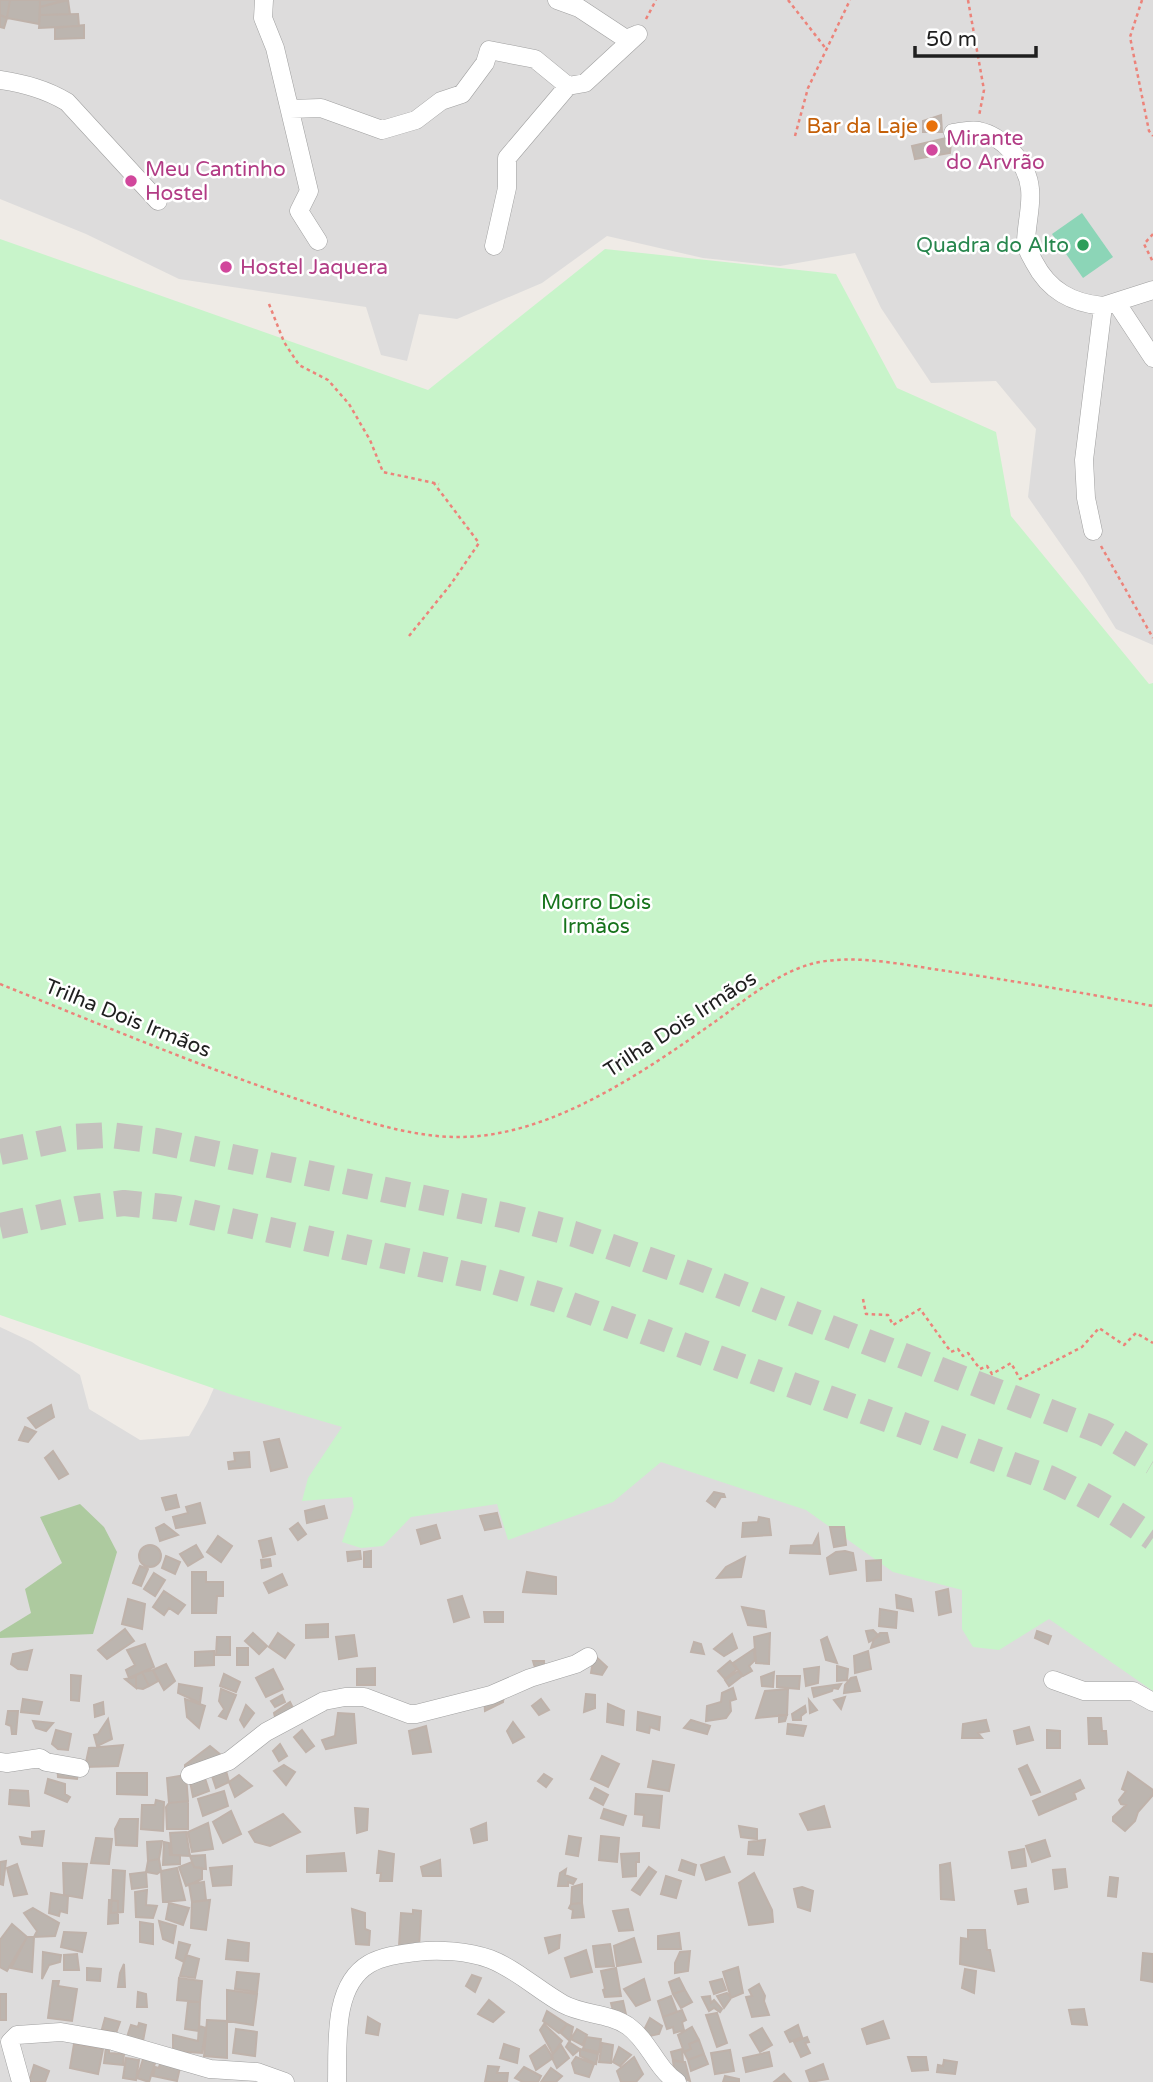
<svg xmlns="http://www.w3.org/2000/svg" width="1153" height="2082" font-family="'Varela Round',sans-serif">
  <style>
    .residential { fill: #dddcdc }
    .forest { fill: #adca9f }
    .park { fill: #c8f4ca }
    .pitch { fill: #8cd5b7 }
    .building { fill: #bcb5af; stroke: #bfb2aa; stroke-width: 2 }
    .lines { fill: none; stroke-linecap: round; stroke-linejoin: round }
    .highway-tunnel { stroke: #c5c2be; stroke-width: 26; stroke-dasharray: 26 13; stroke-linecap: butt }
    .minor-casing { stroke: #a0a0a0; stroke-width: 19 }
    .path { stroke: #ec837a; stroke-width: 2.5; stroke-dasharray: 3.5 3.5; stroke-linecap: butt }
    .minor { stroke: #fff; stroke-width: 18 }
    .food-dot { fill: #e8710a; stroke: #fff; stroke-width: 2.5 }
    .hotel-dot { fill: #d1479c; stroke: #fff; stroke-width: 2.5 }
    .leisure-dot { fill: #2e9e5b; stroke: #fff; stroke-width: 2.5 }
    .labels { text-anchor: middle; stroke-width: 5; stroke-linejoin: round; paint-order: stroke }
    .food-label { font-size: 21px; fill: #c56008; stroke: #fff; text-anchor: end }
    .hotel-label { font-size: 21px; fill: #b23c85; stroke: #fff; text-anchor: start }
    .leisure-label { font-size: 21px; fill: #27864d; stroke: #fff; text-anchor: end }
    .park-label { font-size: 21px; fill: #17731c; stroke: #fff }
    .street-label { font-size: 21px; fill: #1f1f1f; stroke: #fff }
  </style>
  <rect width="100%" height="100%" fill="#efebe6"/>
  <path class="residential" d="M 0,0 L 1153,0 L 1153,645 L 1116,629 L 1083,576 L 1028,497 L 1036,429 L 996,381 L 931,383 L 881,308 L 855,253 L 780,266 L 703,258 L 607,236 L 542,283 L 457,319 L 419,314 L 407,361 L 381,355 L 366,307 L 179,279 L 86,234 L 0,199 Z
    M 0,1327 L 32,1342 L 80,1375 L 89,1409 L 140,1440 L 189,1436 L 207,1404 L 229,1353 L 610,1408 L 1153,1636 L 1153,2082 L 0,2082 Z"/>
  <path class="forest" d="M 80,1504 L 104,1527 L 117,1552 L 93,1634 L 0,1638 L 0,1632 L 31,1613 L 25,1589 L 62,1563 L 40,1517 Z"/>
  <path class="park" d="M 0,239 L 428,390 L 605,249 L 836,274 L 897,388 L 996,432 L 1011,516 L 1149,684 L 1153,683 L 1153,1691 L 1049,1619 L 999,1650 L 973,1647 L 962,1629 L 962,1590 L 893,1572 L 806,1510 L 661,1462 L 613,1502 L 508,1540 L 497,1504 L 411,1517 L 383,1546 L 361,1548 L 342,1542 L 354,1507 L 352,1497 L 302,1501 L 308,1478 L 342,1427 L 230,1394 L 0,1315 Z"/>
  <path class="pitch" d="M 1082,213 L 1113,257 L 1083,278 L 1052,234 Z"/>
  <path class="building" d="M 0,0 L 10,0 L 7,18 L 0,15 Z
    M 10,0 L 40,0 L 39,24 L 7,18 Z
    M 40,0 L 65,0 L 40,7 Z
    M 68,0 L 70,14 L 40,15 L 40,7 Z
    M 78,14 L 79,26 L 39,28 L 40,15 Z
    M 0,15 L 7,18 L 4,28 L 0,27 Z
    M 84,25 L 84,38 L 55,39 L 55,28 Z
    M 941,115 L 942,132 L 923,132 L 923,121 Z
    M 946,138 L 951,142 L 950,153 L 915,159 L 912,146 Z
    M 51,1405 L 54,1417 L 36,1428 L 28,1418 Z
    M 25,1427 L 36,1432 L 28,1442 L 19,1440 Z
    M 279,1439 L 287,1467 L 271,1471 L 264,1442 Z
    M 53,1451 L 68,1474 L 59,1479 L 45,1458 Z
    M 249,1452 L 250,1467 L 229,1469 L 228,1462 L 235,1461 L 234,1453 Z
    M 714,1492 L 724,1494 L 725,1497 L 721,1497 L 715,1507 L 707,1501 Z
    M 176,1495 L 179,1507 L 166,1510 L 162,1498 Z
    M 200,1503 L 205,1523 L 176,1528 L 173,1517 L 188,1513 L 186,1507 Z
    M 324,1506 L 327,1518 L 307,1523 L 305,1511 Z
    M 497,1513 L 501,1527 L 485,1530 L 480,1516 Z
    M 759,1517 L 769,1519 L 771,1535 L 742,1537 L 743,1523 L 758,1522 Z
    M 298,1523 L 306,1534 L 298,1540 L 290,1529 Z
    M 164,1524 L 178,1535 L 160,1541 L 156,1528 Z
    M 436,1525 L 440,1538 L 421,1544 L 417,1530 Z
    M 830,1527 L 844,1527 L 846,1545 L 834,1547 Z
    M 818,1535 L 820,1554 L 790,1553 L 791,1546 L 813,1545 Z
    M 218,1536 L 232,1546 L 221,1562 L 207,1552 Z
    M 271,1538 L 275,1554 L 263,1557 L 259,1541 Z
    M139 1556a11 11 0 1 1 22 0a11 11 0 1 1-22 0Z
    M 196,1545 L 203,1557 L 188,1566 L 180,1554 Z
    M 360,1551 L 361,1559 L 348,1561 L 347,1552 Z
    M 371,1551 L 371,1567 L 364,1567 L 364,1552 Z
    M 845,1551 L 853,1553 L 856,1570 L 830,1574 L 827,1558 L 836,1552 Z
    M 166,1556 L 180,1562 L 175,1574 L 162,1568 Z
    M 745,1557 L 741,1577 L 717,1578 L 726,1567 Z
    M 270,1559 L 271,1566 L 262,1568 L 261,1560 Z
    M 881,1560 L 881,1580 L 867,1581 L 866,1561 Z
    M 140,1566 L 148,1569 L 141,1586 L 133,1583 Z
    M 192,1572 L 206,1572 L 206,1582 L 223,1582 L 223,1596 L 217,1596 L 216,1613 L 192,1613 Z
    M 527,1572 L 556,1577 L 556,1594 L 523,1592 Z
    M 154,1573 L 165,1580 L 155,1596 L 144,1589 Z
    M 282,1574 L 287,1585 L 269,1593 L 264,1583 Z
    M 948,1589 L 951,1612 L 939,1615 L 936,1592 Z
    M 164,1591 L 185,1605 L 178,1614 L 169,1608 L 164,1615 L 153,1607 Z
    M 896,1595 L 911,1599 L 913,1611 L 897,1608 Z
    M 462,1596 L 469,1617 L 454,1622 L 448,1600 Z
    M 128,1599 L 145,1604 L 142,1629 L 122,1624 Z
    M 742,1607 L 764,1611 L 766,1627 L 748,1625 Z
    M 880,1609 L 897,1612 L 896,1628 L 879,1626 Z
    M 484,1612 L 503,1612 L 503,1622 L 485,1622 Z
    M 328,1624 L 328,1637 L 306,1638 L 306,1625 Z
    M 125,1629 L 134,1641 L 107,1659 L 98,1650 Z
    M 873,1630 L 879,1636 L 869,1642 L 866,1631 Z
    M 1037,1631 L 1051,1636 L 1048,1644 L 1035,1638 Z
    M 253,1633 L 267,1646 L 259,1654 L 245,1641 Z
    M 278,1633 L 294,1645 L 285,1658 L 269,1647 Z
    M 770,1633 L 769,1664 L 756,1663 L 754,1637 Z
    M 880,1633 L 887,1633 L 889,1642 L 871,1648 L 874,1639 Z
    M 732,1634 L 737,1648 L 724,1656 L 714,1649 Z
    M 354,1635 L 357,1656 L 339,1659 L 336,1637 Z
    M 217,1637 L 230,1637 L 230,1655 L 216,1655 Z
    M 827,1637 L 837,1663 L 826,1660 L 821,1640 Z
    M 694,1642 L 701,1644 L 704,1654 L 691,1652 Z
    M 145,1644 L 154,1667 L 129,1678 L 126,1670 L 135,1665 L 127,1650 Z
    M 237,1648 L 248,1648 L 248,1665 L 237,1665 Z
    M 754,1649 L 755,1660 L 749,1666 L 752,1671 L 743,1676 L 733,1663 Z
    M 32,1650 L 27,1670 L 18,1669 L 11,1664 L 13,1654 Z
    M 214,1651 L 214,1665 L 195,1666 L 195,1652 Z
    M 868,1651 L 871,1669 L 855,1673 L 854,1656 Z
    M 594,1655 L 607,1667 L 602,1675 L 591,1673 Z
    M 533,1661 L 544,1661 L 544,1667 L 536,1671 Z
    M 730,1661 L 737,1669 L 725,1679 L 718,1671 Z
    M 166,1664 L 175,1681 L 164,1690 L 153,1670 Z
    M 837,1666 L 848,1669 L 847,1680 L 837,1681 Z
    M 819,1667 L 818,1683 L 806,1686 L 804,1669 Z
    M 375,1668 L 375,1685 L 357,1685 L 357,1669 Z
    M 273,1669 L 283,1689 L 266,1697 L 256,1678 Z
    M 153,1670 L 158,1681 L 149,1686 L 142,1672 Z
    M 738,1671 L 742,1676 L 729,1686 L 725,1680 Z
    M 142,1672 L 149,1686 L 143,1689 L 136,1688 L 136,1675 Z
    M 774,1672 L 773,1687 L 762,1686 L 761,1677 Z
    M 224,1674 L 240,1682 L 236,1692 L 220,1686 Z
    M 71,1675 L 81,1676 L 79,1701 L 71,1700 Z
    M 777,1676 L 800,1676 L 799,1689 L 777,1687 Z
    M 136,1677 L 136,1688 L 125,1679 Z
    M 856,1677 L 860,1691 L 844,1693 L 845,1685 L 851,1678 Z
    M 179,1684 L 202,1688 L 200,1703 L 178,1693 Z
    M 841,1684 L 838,1689 L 833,1688 L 832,1691 L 814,1697 L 813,1693 L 812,1688 Z
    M 733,1688 L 736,1699 L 730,1701 L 731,1711 L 726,1718 L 706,1721 L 707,1706 L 721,1702 L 722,1693 Z
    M 221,1689 L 236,1695 L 226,1719 L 219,1716 L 224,1709 L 219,1701 Z
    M 788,1689 L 787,1715 L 756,1718 L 765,1691 Z
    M 504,1694 L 503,1702 L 485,1711 L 484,1697 Z
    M 586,1694 L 595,1695 L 595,1708 L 584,1712 Z
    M 282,1695 L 285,1702 L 275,1707 L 271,1701 Z
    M 845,1697 L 841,1709 L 834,1700 Z
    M 23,1699 L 42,1702 L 39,1714 L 21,1712 Z
    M 185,1699 L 205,1706 L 199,1728 L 187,1717 Z
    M 541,1699 L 549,1710 L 539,1715 L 532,1706 Z
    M 809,1700 L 817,1710 L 810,1713 Z
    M 103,1702 L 104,1714 L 95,1717 L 94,1705 Z
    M 290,1702 L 295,1712 L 278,1729 L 274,1713 Z
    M 608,1704 L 624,1711 L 623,1725 L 607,1722 Z
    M 246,1705 L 254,1713 L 244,1727 L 240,1720 Z
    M 805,1706 L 806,1712 L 801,1716 L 801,1720 L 793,1720 L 792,1714 Z
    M 8,1711 L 18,1711 L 16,1734 L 12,1734 L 11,1726 L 6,1724 Z
    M 638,1712 L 660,1717 L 659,1730 L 650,1727 L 649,1733 L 637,1730 Z
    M 338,1713 L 354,1714 L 356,1743 L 326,1749 L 322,1740 L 335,1736 Z
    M 779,1715 L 787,1715 L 785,1721 L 779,1722 Z
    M 1088,1718 L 1101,1718 L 1102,1731 L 1106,1731 L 1107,1744 L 1089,1744 Z
    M 108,1719 L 112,1739 L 97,1746 L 94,1735 L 98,1734 Z
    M 691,1720 L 710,1726 L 707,1734 L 684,1728 Z
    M 986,1720 L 989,1731 L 978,1733 L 982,1738 L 962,1738 L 963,1724 Z
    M 33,1721 L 53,1723 L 46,1731 L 36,1728 Z
    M 513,1722 L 524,1737 L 513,1743 L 507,1731 Z
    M 788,1724 L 806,1726 L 803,1736 L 787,1734 Z
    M 426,1726 L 431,1752 L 413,1754 L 409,1731 Z
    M 1029,1727 L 1033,1740 L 1017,1744 L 1014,1731 Z
    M 56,1730 L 71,1734 L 68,1750 L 58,1749 L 52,1744 Z
    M 302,1730 L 314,1746 L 306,1752 L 294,1737 Z
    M 1047,1730 L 1060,1731 L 1060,1748 L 1047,1748 Z
    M 280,1744 L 287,1756 L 279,1761 L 273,1751 Z
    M 123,1745 L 118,1766 L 85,1767 L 89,1748 Z
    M 210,1746 L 221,1755 L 209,1765 L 185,1769 L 185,1765 Z
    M 602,1756 L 619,1764 L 608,1787 L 591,1779 Z
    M 57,1761 L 80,1765 L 77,1779 L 58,1777 Z
    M 653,1761 L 674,1765 L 669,1791 L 648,1787 Z
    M 284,1765 L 295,1772 L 286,1785 L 274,1771 Z
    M 1027,1765 L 1040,1792 L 1031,1795 L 1019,1769 Z
    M 225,1767 L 229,1782 L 216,1788 L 211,1773 Z
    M 203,1772 L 209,1791 L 193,1797 L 189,1776 Z
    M 1128,1772 L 1153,1790 L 1153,1795 L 1138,1812 L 1135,1821 L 1125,1831 L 1113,1821 L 1113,1817 L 1126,1805 L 1121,1804 L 1119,1800 L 1126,1791 L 1122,1789 Z
    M 117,1773 L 147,1773 L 147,1795 L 117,1794 Z
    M 544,1774 L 552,1779 L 546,1787 L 538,1781 Z
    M 186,1775 L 188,1801 L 169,1803 L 167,1778 Z
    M 239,1775 L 252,1786 L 235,1797 L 229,1782 Z
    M 48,1779 L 65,1784 L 65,1794 L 70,1797 L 67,1802 L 45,1793 Z
    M 1080,1780 L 1084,1788 L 1074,1793 L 1076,1799 L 1039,1815 L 1033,1801 Z
    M 595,1788 L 608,1795 L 603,1805 L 590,1798 Z
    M 10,1790 L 28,1791 L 29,1806 L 9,1804 Z
    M 224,1791 L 228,1806 L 203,1816 L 198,1799 Z
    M 636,1794 L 662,1796 L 659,1828 L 643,1826 L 644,1815 L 635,1814 Z
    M 156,1800 L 164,1802 L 163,1831 L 141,1829 L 142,1805 L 155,1805 Z
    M 188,1801 L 188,1829 L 167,1829 L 166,1807 L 169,1803 Z
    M 824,1806 L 830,1827 L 808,1830 L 800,1814 Z
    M 355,1808 L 368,1809 L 367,1830 L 357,1833 Z
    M 604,1809 L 626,1816 L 623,1825 L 601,1818 Z
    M 231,1811 L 241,1834 L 223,1843 L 213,1822 Z
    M 283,1814 L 300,1832 L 270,1846 L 255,1842 L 249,1832 Z
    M 120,1819 L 138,1819 L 137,1846 L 116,1845 L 115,1829 Z
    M 208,1823 L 213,1849 L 192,1852 L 188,1832 Z
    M 486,1823 L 487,1840 L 474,1843 L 471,1829 Z
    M 739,1826 L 757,1829 L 757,1839 L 741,1837 Z
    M 44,1831 L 42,1846 L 22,1844 L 20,1837 L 32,1839 L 32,1832 Z
    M 186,1832 L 190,1856 L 172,1855 L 170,1833 Z
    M 569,1836 L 581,1838 L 578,1856 L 566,1854 Z
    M 601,1836 L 619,1838 L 617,1862 L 599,1860 Z
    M 96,1838 L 112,1839 L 109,1864 L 91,1863 Z
    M 765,1840 L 763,1855 L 748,1854 L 749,1842 Z
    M 1045,1840 L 1050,1856 L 1032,1862 L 1026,1846 Z
    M 162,1841 L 159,1859 L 148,1861 L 147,1842 Z
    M 164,1842 L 169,1843 L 170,1855 L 180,1855 L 180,1864 L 163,1865 Z
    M 1024,1849 L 1026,1866 L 1012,1868 L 1009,1852 Z
    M 379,1851 L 394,1854 L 392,1881 L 380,1881 L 381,1873 L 377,1873 Z
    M 344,1853 L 346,1871 L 307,1872 L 307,1856 Z
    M 639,1853 L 639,1862 L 636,1862 L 636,1876 L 623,1877 L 621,1854 Z
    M 205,1855 L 206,1869 L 194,1867 L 190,1856 Z
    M 724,1857 L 730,1872 L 706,1880 L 701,1865 Z
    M 159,1859 L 161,1871 L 157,1874 L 146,1872 L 148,1861 Z
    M 440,1860 L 441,1876 L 423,1876 L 421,1867 Z
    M 682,1860 L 696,1865 L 694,1875 L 679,1870 Z
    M 6,1861 L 3,1885 L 0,1884 L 0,1862 Z
    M 192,1862 L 194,1867 L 202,1868 L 202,1879 L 186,1886 L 179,1867 Z
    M 63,1863 L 87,1864 L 82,1898 L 64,1895 Z
    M 950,1863 L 954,1900 L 941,1899 L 940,1865 Z
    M 17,1864 L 27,1894 L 14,1896 L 7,1868 Z
    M 232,1866 L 231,1885 L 213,1886 L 210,1868 Z
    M 649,1867 L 656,1872 L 640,1895 L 632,1890 Z
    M 177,1868 L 185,1900 L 163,1902 L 161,1871 Z
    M 566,1869 L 565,1875 L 576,1879 L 573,1884 L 568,1882 L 568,1886 L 558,1886 L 560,1873 Z
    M 1065,1869 L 1067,1887 L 1055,1889 L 1053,1870 Z
    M 113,1870 L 125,1871 L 123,1912 L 111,1913 Z
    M 146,1872 L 147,1887 L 132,1889 L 130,1874 Z
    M 754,1873 L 772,1910 L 773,1922 L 749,1925 L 739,1883 Z
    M 666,1876 L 681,1881 L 676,1898 L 661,1894 Z
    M 1110,1877 L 1118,1878 L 1116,1897 L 1108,1896 Z
    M 204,1882 L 206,1900 L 192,1902 L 189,1884 Z
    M 582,1884 L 582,1903 L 571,1904 L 572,1887 Z
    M 802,1887 L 813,1891 L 810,1911 L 798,1907 L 794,1889 Z
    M 1026,1889 L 1028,1902 L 1018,1904 L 1015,1891 Z
    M 147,1890 L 146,1905 L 157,1906 L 153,1918 L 136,1917 L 135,1892 Z
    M 51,1893 L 68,1896 L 67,1913 L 60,1911 L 59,1916 L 49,1913 Z
    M 109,1900 L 118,1901 L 118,1923 L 108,1924 Z
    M 210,1900 L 206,1930 L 191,1928 L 192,1902 Z
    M 169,1903 L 189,1908 L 183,1925 L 166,1919 Z
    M 582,1903 L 584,1917 L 572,1918 L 573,1910 L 569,1908 L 571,1904 Z
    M 33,1908 L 59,1923 L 55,1936 L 34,1937 L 37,1931 L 24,1913 Z
    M 352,1909 L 365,1913 L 365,1929 L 370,1931 L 369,1945 L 356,1944 Z
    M 628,1909 L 633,1930 L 619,1931 L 613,1911 Z
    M 413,1910 L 421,1911 L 419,1948 L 408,1948 L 399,1946 L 401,1913 L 413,1914 Z
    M 159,1921 L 176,1926 L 173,1943 L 163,1939 Z
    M 140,1922 L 153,1924 L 153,1944 L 140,1942 Z
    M 12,1924 L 27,1937 L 7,1971 L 0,1967 L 0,1940 Z
    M 968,1930 L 985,1930 L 987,1950 L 990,1950 L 994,1971 L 960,1964 L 961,1938 L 968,1939 Z
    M 64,1932 L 86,1933 L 82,1952 L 61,1947 Z
    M 679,1933 L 681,1949 L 658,1949 L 658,1936 Z
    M 560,1935 L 559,1948 L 549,1953 L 545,1938 Z
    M 27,1937 L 34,1937 L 32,1972 L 11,1968 Z
    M 634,1938 L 641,1962 L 617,1966 L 614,1946 Z
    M 228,1940 L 249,1943 L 248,1961 L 226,1959 Z
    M 179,1942 L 190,1945 L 184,1962 L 176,1958 Z
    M 610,1944 L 614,1966 L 596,1967 L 593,1946 Z
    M 586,1950 L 592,1972 L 571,1977 L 565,1958 Z
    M 690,1951 L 688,1971 L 675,1973 L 675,1963 L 680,1952 Z
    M 43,1952 L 61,1955 L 60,1962 L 49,1965 L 42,1979 Z
    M 1143,1953 L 1153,1954 L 1153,1982 L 1141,1980 Z
    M 77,1954 L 79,1970 L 64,1970 L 64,1955 Z
    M 186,1955 L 199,1959 L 195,1978 L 180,1976 Z
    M 124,1964 L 125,1987 L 118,1987 L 120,1973 Z
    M 738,1967 L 743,1993 L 731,1998 L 723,1972 Z
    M 87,1968 L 101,1969 L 100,1981 L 87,1980 Z
    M 616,1968 L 621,1996 L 605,1997 L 603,1990 L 605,1989 L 601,1971 Z
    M 965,1969 L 976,1971 L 974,1993 L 962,1988 Z
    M 237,1972 L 259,1974 L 257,1992 L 235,1989 Z
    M 472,1975 L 481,1978 L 475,1992 L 466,1986 Z
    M 179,1978 L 202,1981 L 200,2002 L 177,2000 Z
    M 679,1978 L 685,1990 L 673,1994 L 669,1982 Z
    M 644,1979 L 650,2000 L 636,2006 L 624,1989 Z
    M 722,1979 L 726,1990 L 714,1994 L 710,1982 Z
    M 53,1981 L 59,1981 L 58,1986 L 77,1989 L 72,2021 L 48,2018 Z
    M 759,1984 L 765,1996 L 764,2001 L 769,2015 L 752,2017 L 746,1997 L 752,1996 L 749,1990 Z
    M 227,1990 L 257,1994 L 253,2025 L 227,2021 Z
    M 685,1990 L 692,2002 L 681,2008 L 673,1994 Z
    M 138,1992 L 146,1994 L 147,2007 L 137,2007 Z
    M 727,1993 L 731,1998 L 724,2008 L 717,1996 Z
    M 0,1994 L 6,1994 L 6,2020 L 0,2020 Z
    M 671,1996 L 677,2012 L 663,2017 L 658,2001 Z
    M 710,1996 L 711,2003 L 714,2000 L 722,2009 L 720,2012 L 714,2008 L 709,2011 L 702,1997 Z
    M 489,2000 L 504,2012 L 493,2022 L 478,2014 Z
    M 623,2001 L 627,2019 L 616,2021 L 611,2003 Z
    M 188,2002 L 200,2002 L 199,2031 L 185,2029 Z
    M 1084,2009 L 1087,2025 L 1072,2024 L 1069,2010 Z
    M 682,2010 L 686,2020 L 682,2022 L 684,2030 L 674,2033 L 673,2027 L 667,2029 L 663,2017 Z
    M 547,2011 L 567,2024 L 559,2033 L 543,2021 Z
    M 717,2013 L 727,2043 L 717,2047 L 706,2015 Z
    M 368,2017 L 380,2024 L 378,2035 L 366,2033 Z
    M 105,2018 L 120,2022 L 116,2033 L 102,2029 Z
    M 650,2018 L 662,2026 L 659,2034 L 645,2037 L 642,2034 Z
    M 207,2020 L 227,2021 L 227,2058 L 204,2056 Z
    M 883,2021 L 889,2038 L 867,2044 L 862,2029 Z
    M 139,2023 L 146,2025 L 143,2041 L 127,2037 L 131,2025 L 138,2027 Z
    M 544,2024 L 562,2041 L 553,2054 L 540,2030 Z
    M 567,2024 L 573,2027 L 570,2041 L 561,2033 Z
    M 798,2025 L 802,2037 L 790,2042 L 785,2032 Z
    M 199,2026 L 206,2028 L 202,2053 L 173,2051 L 173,2035 L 198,2041 Z
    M 692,2027 L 699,2040 L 689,2044 L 691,2049 L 684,2052 L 678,2035 Z
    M 762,2028 L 772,2045 L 760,2052 L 750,2035 Z
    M 236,2029 L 257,2032 L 255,2056 L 233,2053 Z
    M 577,2029 L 587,2035 L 582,2045 L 571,2039 Z
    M 586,2037 L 601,2039 L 599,2052 L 583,2049 Z
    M 807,2037 L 809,2042 L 805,2043 L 810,2053 L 801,2057 L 794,2042 Z
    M 699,2040 L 704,2054 L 688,2060 L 684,2052 L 691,2049 L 689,2044 Z
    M 569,2042 L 580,2049 L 573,2055 L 566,2047 Z
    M 602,2043 L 613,2045 L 611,2063 L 599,2062 Z
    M 74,2044 L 103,2049 L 98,2074 L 70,2068 Z
    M 504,2044 L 519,2049 L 517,2063 L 500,2058 Z
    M 545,2045 L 553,2058 L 536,2070 L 530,2056 Z
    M 561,2045 L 569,2058 L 557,2068 L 551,2056 Z
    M 106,2047 L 109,2047 L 109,2053 L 124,2054 L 123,2065 L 104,2063 Z
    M 619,2047 L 631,2055 L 620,2066 L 613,2062 Z
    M 580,2049 L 598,2054 L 596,2064 L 580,2056 Z
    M 682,2049 L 683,2062 L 673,2060 L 671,2052 Z
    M 730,2050 L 734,2071 L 715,2074 L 711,2053 Z
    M 769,2052 L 772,2066 L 746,2072 L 743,2058 Z
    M 145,2053 L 157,2057 L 149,2082 L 137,2078 Z
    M 704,2054 L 708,2064 L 691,2071 L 688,2060 Z
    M 576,2057 L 594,2064 L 589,2077 L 575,2073 L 572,2063 Z
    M 634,2057 L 643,2074 L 636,2082 L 621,2082 L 617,2071 Z
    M 908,2057 L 926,2057 L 928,2070 L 912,2071 Z
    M 126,2058 L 139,2060 L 136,2080 L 123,2078 Z
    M 161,2059 L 181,2063 L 177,2081 L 153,2076 L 155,2067 L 159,2068 Z
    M 944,2060 L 957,2062 L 955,2074 L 937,2072 L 938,2065 L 943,2066 Z
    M 673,2061 L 685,2062 L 690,2081 L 675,2075 Z
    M 823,2064 L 828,2079 L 810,2082 L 806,2071 Z
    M 34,2065 L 49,2071 L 45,2082 L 29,2082 Z
    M 488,2066 L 499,2067 L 497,2073 L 508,2073 L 507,2082 L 485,2082 Z
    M 524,2067 L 541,2076 L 538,2082 L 523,2082 L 515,2078 Z
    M 551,2068 L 562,2076 L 556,2082 L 541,2082 Z
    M 784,2074 L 791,2082 L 774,2082 Z
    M 725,2076 L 739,2079 L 739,2082 L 723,2082 Z"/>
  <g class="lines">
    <path class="highway-tunnel" d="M 0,1152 L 71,1137 L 110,1135 L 157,1141 L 507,1216 L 574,1234 L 698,1277 L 1102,1432 L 1153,1462
      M 0,1226 L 77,1209 L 124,1203 L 173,1208 L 486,1279 L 555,1299 L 1049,1478 C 1086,1495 1119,1514 1153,1538"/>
    <g class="minor-casing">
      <path id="minor" d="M 264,0 L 263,18 L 275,48 L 309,191 L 299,211 L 318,241
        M 557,0 L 579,8 L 626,39 L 638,34
        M 0,80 C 25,84 45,89 67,102 L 158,201
        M 290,109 L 321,108 L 382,130 L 416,120 L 441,101 L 462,94 L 485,63 L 489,50 L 535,59 L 568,86
        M 953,133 C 961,132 971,129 979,131 C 1003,136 1028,164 1030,189 C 1032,206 1026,225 1026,243 C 1026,249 1031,256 1034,262 C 1049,291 1072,303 1103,306
        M 494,246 L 507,188 L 507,158 L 568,86 L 585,83 L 638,34
        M 1116,302 L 1153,358
        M 1093,531 L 1086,498 L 1084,460 L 1103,306 L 1153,290
        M 1053,1680 L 1084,1691 L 1133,1691 L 1153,1702
        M 0,1762 L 7,1763 L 40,1758 L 46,1762 L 80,1768
        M 190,1775 L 229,1761 L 266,1732 L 324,1701 L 345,1697 L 364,1697 L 409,1714 L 416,1714 L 491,1695 L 530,1678 L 576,1664 L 588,1657
        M 21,2082 L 10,2042 L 17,2035 L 61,2032 L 113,2041 L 210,2069 L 257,2072 L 285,2082
        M 337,2082 C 338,2045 332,1986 369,1964 C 383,1956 401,1954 416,1952 C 438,1949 468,1951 490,1959 C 516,1969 538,1990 563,2004 C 583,2015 609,2013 628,2026 C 649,2041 656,2068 677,2082"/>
    </g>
    <path class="path" d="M 788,0 L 827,50
      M 968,0 L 984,90 L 979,116
      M 1142,0 L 1130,37 L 1149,131 L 1153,136
      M 646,19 L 656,0
      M 795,136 L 808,88 L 850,0
      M 1153,234 L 1144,244 L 1153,262
      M 269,304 L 284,342 L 299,365 L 328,380 L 349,404 L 370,440 L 383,472 L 439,484
      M 1101,546 L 1153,638
      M 409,636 L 451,584 L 479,543 L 433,482
      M 0,984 C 97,1023 194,1064 294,1098 C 344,1115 408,1138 461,1137 C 552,1136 645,1071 716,1021 C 745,1000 776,974 811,964 C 851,953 905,965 946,971 C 1015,981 1084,993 1153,1006
      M 863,1299 L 866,1314 L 888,1315 L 893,1325 L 920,1309 L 951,1352 L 958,1349 L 963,1356 L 968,1353 L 980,1369 L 987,1366 L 992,1374 L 1011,1363 L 1020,1379 L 1082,1347 L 1099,1328 L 1124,1345 L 1136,1333 L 1153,1343"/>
    <use href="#minor" class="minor"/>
  </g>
  <circle class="food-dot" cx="932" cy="126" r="7"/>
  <g class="hotel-dot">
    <circle cx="932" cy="150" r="7"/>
    <circle cx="131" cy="181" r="7"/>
    <circle cx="226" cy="267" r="7"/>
  </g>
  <circle class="leisure-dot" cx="1083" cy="245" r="7"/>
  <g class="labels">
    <g class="food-label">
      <text x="918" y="133">Bar da Laje</text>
    </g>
    <g class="hotel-label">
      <text x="946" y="145">Mirante<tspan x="946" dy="24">do Arvrão</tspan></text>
      <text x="145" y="176">Meu Cantinho<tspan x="145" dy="24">Hostel</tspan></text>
      <text x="240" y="274">Hostel Jaquera</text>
    </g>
    <g class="leisure-label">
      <text x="1069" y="252">Quadra do Alto</text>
    </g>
    <g class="park-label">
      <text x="596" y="909">Morro Dois<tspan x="596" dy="24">Irmãos</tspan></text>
    </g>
    <g class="street-label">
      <text transform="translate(128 1018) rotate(22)" y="7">Trilha Dois Irmãos</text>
      <text transform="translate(680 1024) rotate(-33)" y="7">Trilha Dois Irmãos</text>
    </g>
  </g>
  <path d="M915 46v10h121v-10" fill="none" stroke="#1f1f1f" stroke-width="3.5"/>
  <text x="926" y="46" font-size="21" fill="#1f1f1f" stroke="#ffffff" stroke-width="5" paint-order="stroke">50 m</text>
</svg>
